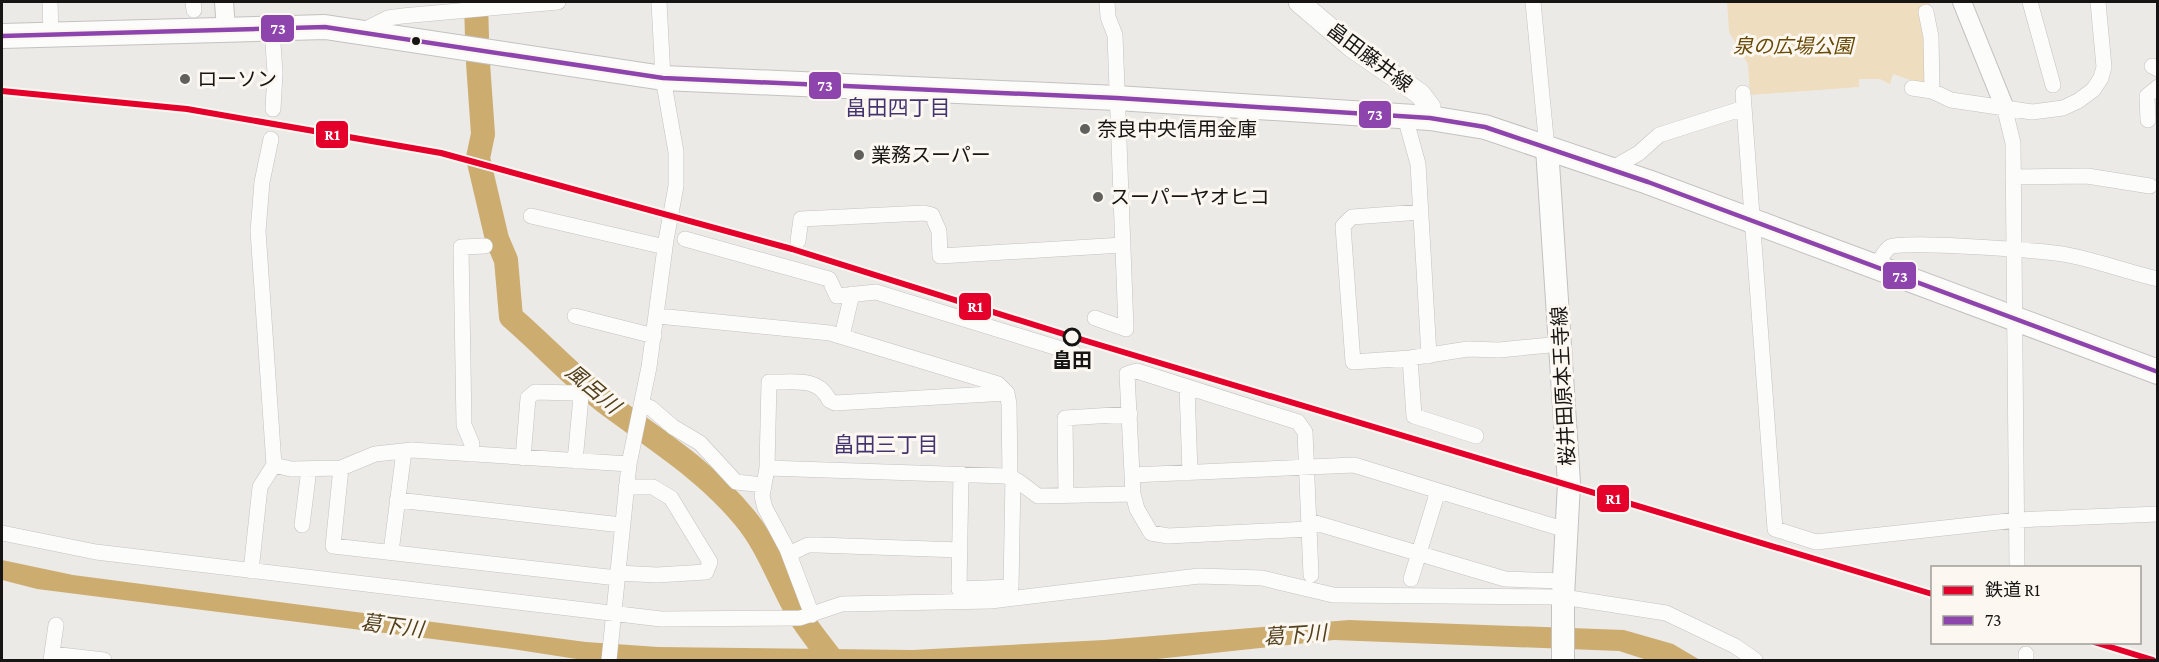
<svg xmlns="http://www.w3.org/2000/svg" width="2159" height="662" font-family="'Crimson Pro','Noto Sans JP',serif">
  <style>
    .green { fill: #efddbf }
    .water { fill: #cdac70 }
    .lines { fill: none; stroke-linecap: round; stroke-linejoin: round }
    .river { stroke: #cdac70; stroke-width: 24 }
    .minor-casing { stroke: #c4c2c0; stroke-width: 16 }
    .tertiary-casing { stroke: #c4c2c0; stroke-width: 20 }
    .secondary-casing { stroke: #c4c2c0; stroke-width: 22 }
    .primary-casing { stroke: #c4c2c0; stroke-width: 24 }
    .trunk-casing { stroke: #c4c2c0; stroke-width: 26 }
    .minor { stroke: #fcfcfb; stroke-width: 15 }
    .tertiary { stroke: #fcfcfb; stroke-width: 18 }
    .secondary { stroke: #fcfcfb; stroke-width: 21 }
    .primary { stroke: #fcfcfb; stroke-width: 22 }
    .trunk { stroke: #fcfcfb; stroke-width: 24 }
    .bus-1-casing { stroke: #fcf8f1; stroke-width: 9 }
    .bus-1 { stroke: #8e44ad; stroke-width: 4.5 }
    .rail-1-casing { stroke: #fcf8f1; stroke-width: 10 }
    .rail-1 { stroke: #e4002b; stroke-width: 6 }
    .bus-dot { fill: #161513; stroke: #fcf8f1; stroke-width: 2 }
    .poi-dot { fill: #61605d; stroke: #fcf8f1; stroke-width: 2 }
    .stop-dot { fill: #fcf8f1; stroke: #161513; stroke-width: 3 }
    .labels { text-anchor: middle; stroke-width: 6; stroke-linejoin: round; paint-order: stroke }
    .park-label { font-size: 20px; font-style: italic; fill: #684903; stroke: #fcf8f1 }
    .street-label { font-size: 20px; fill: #161513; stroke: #fcf8f1 }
    .poi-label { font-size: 20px; fill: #161513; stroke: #fcf8f1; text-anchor: start }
    .stop-label { font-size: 20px; font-weight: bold; fill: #161513; stroke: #fcf8f1 }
    .neighbourhood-label { font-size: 21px; fill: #413470; stroke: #fcf8f1 }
    .water-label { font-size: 21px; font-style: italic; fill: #53401c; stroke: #fcf8f1 }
    .line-badge { stroke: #fcf8f1; stroke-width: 2 }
    .badge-label { font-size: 16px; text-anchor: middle; font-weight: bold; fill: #fff }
  </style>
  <rect width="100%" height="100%" fill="#eceae7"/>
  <path class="green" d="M 1727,2 L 1929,2 L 1932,10 L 1926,39 L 1927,86 L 1893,74 L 1890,84 L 1880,79 L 1859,79 L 1859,87 L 1750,95 L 1748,64 L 1729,32 Z"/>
  <path class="water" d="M 2,560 L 73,575 L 586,642 L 658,647 L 913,650 L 1104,640 L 1349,620 L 1624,630 L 1673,644 L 1700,660 L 1647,660 L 1619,651 L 1334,640 L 1148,660 L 583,660 L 512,649 L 37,589 L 2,580 Z"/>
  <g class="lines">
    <path class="river" d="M 476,3 L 477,37
      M 478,63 L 483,134 L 478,158 L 497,239 L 506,260 L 511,317 C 547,348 579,384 617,411 C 662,444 708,473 744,517 C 766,543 777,574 793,604 C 803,624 819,642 832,660"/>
    <g class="minor-casing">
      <path id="minor" d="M 50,2 L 51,35
        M 193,2 L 194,10
        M 1533,2 L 1547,148
        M 2030,2 L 2053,85
        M 1926,12 L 1931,37 L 1932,91
        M 272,29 L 275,73 L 273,109
        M 362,31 L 388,18 L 402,16 L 558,2
        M 2152,66 L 2158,69
        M 1912,88 L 1932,91 L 1951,100 L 2032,112 L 2063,108 L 2078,101 L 2093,90 L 2101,78 L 2104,67 L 2098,2
        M 1743,93 L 1775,529 L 1816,542 L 2017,520 L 2158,514
        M 2004,106 L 2013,143 L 2017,568
        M 1405,117 L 1418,164 L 1429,356
        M 2148,120 L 2147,96 L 2158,87
        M 1611,169 L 1639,153 L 1659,135 L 1744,108
        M 2013,177 L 2087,176 L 2150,186
        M 1421,212 L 1352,217 L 1343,226 L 1353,362 L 1410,358 L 1468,349 L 1499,350 L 1561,344
        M 531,216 L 665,247
        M 685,239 L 829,279 L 837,296 L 876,292 L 1074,353
        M 798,241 L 801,219 L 924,213 L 932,215 L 939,231 L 940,256 L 1123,245
        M 1877,266 C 1880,260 1884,251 1890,247 C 1902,240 2047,251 2068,255 C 2098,261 2128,272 2158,279
        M 575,316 L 654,336
        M 658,316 L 830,333 L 998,384 L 1007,393 L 1009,404 L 1010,477
        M 1095,318 L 1126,329 L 1115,35 L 1108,17 L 1107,2
        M 842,336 L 852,294
        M 1410,358 L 1414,416 L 1476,436
        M 1187,388 L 1190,473
        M 641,404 L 651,408 L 673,427 L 700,443 L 736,482 L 764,485
        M 471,454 L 472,444 L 464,425 L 461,247 L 485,246
        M 523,458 L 528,398 L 535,392 L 575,393 L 581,397 L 575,461
        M 274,465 L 291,469 L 341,468 L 375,454 L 412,450 L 629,464
        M 341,468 L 333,546 L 617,578
        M 767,468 L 1005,476 L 1018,481 L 1038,496 L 1133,494
        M 961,474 L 959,589 L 1011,587 L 1013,478
        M 1132,475 L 1354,465 L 1566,530
        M 1066,495 L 1065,418 L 1130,414
        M 397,500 L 622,525
        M 1309,521 L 1505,579 L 1564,581
        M 302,525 L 309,469
        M 1309,529 L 1168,536 L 1151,533 L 1137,509 L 1133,494 L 1127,374 L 1137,371 L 1298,422 L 1305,432 L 1311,575
        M 2,533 L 96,552 L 661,619 L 800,618 L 842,604 L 991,601 L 1199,576 L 1262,578 L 1333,595 L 1563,597 L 1666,613 L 1735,646 L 1755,660
        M 391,552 L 404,451
        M 789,554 L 808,545 L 818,545 L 960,550
        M 251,571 L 260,487 L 274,465 L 258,231 L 262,182 L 271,139
        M 617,573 L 657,575 L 706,572 L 710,562 L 671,498 L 653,487 L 626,487
        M 1411,579 L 1438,491
        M 812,615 L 787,549 L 765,508 L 762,496 L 767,468 L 769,382 C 793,383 818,376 829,400 L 835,403 L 1007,393
        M 52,654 L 104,660
        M 51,660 L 56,625
        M 609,660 L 629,464 L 649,367 L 666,240 L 676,186 L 676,152 L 663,78 L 659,2
        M 2026,660 L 2026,654"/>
    </g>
    <g class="tertiary-casing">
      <path id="tertiary" d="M 224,2 L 226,29
        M 1962,2 L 2004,106"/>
    </g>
    <g class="secondary-casing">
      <path id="secondary" d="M 1299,2 L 1352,47 L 1420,94 L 1430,107 L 1430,118"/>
    </g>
    <g class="primary-casing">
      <path id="primary" d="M 1547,148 L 1569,483 L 1563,597 L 1563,660"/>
    </g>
    <g class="trunk-casing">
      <path id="trunk" d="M 2,36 L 325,27 L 663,78 L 1117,98 L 1430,118 L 1485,127 L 1648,182 L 2158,372"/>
    </g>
    <use href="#minor" class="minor"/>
    <use href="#tertiary" class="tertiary"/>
    <use href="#secondary" class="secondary"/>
    <use href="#primary" class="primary"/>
    <use href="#trunk" class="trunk"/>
    <g class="bus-1-casing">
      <path id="bus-1" d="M 2,36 L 325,27 L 663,78 L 1117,98 L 1430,118 L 1485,127 L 1648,182 L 2158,372"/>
    </g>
    <use href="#bus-1" class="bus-1"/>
    <g class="rail-1-casing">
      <path id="rail-1" d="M 2,91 L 187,109 L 441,153 L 474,162 L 792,249 L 1073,337 L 1932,594
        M 2094,642 L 2153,660"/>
    </g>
    <use href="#rail-1" class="rail-1"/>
  </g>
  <circle class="bus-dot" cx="416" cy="41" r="5"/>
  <g class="poi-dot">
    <circle cx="185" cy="79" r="6"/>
    <circle cx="1085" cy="129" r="6"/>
    <circle cx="859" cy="155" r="6"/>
    <circle cx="1098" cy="197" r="6"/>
  </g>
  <circle class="stop-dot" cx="1072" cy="337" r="8"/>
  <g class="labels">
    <g class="park-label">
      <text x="1793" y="53">泉の広場公園</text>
    </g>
    <g class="street-label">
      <text transform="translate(1370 57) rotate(37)" y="7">畠田藤井線</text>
      <text transform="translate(1563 386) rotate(-93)" y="7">桜井田原本王寺線</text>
    </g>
    <g class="poi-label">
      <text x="197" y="86">ローソン</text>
      <text x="1097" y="136">奈良中央信用金庫</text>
      <text x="871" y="162">業務スーパー</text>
      <text x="1110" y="204">スーパーヤオヒコ</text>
    </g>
    <g class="stop-label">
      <text x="1072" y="367">畠田</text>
    </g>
    <g class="neighbourhood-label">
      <text x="898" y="115">畠田四丁目</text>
      <text x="886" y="452">畠田三丁目</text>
    </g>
    <g class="water-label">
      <text transform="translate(593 389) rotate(40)" y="7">風呂川</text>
      <text transform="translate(392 626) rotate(7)" y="7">葛下川</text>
      <text transform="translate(1295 635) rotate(-4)" y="7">葛下川</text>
    </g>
  </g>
  <g class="line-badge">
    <rect x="260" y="14" width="35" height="29" rx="6" fill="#8e44ad"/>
    <rect x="808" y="71" width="34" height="29" rx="6" fill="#8e44ad"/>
    <rect x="1358" y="100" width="34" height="29" rx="6" fill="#8e44ad"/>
    <rect x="315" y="120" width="34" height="29" rx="6" fill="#e4002b"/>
    <rect x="1882" y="261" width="35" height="29" rx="6" fill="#8e44ad"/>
    <rect x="958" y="292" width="34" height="29" rx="6" fill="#e4002b"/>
    <rect x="1596" y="484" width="34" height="29" rx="6" fill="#e4002b"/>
  </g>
  <g class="badge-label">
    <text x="278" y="34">73</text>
    <text x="825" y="91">73</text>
    <text x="1375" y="120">73</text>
    <text x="332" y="140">R1</text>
    <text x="1900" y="282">73</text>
    <text x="975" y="312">R1</text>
    <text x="1613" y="504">R1</text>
  </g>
  <rect width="2159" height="662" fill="none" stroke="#161513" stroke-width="6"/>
  <rect x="1931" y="566" width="210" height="78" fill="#fcf8f1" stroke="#a09d98" stroke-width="1.5"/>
  <rect x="1943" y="586" width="30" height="9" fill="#e4002b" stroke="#a09d98" stroke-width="1.5"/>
  <text x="1985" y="596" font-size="18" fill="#161513">鉄道 R1</text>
  <rect x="1943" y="616" width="30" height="9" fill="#8e44ad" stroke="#a09d98" stroke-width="1.5"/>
  <text x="1985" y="626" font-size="18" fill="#161513">73</text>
</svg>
